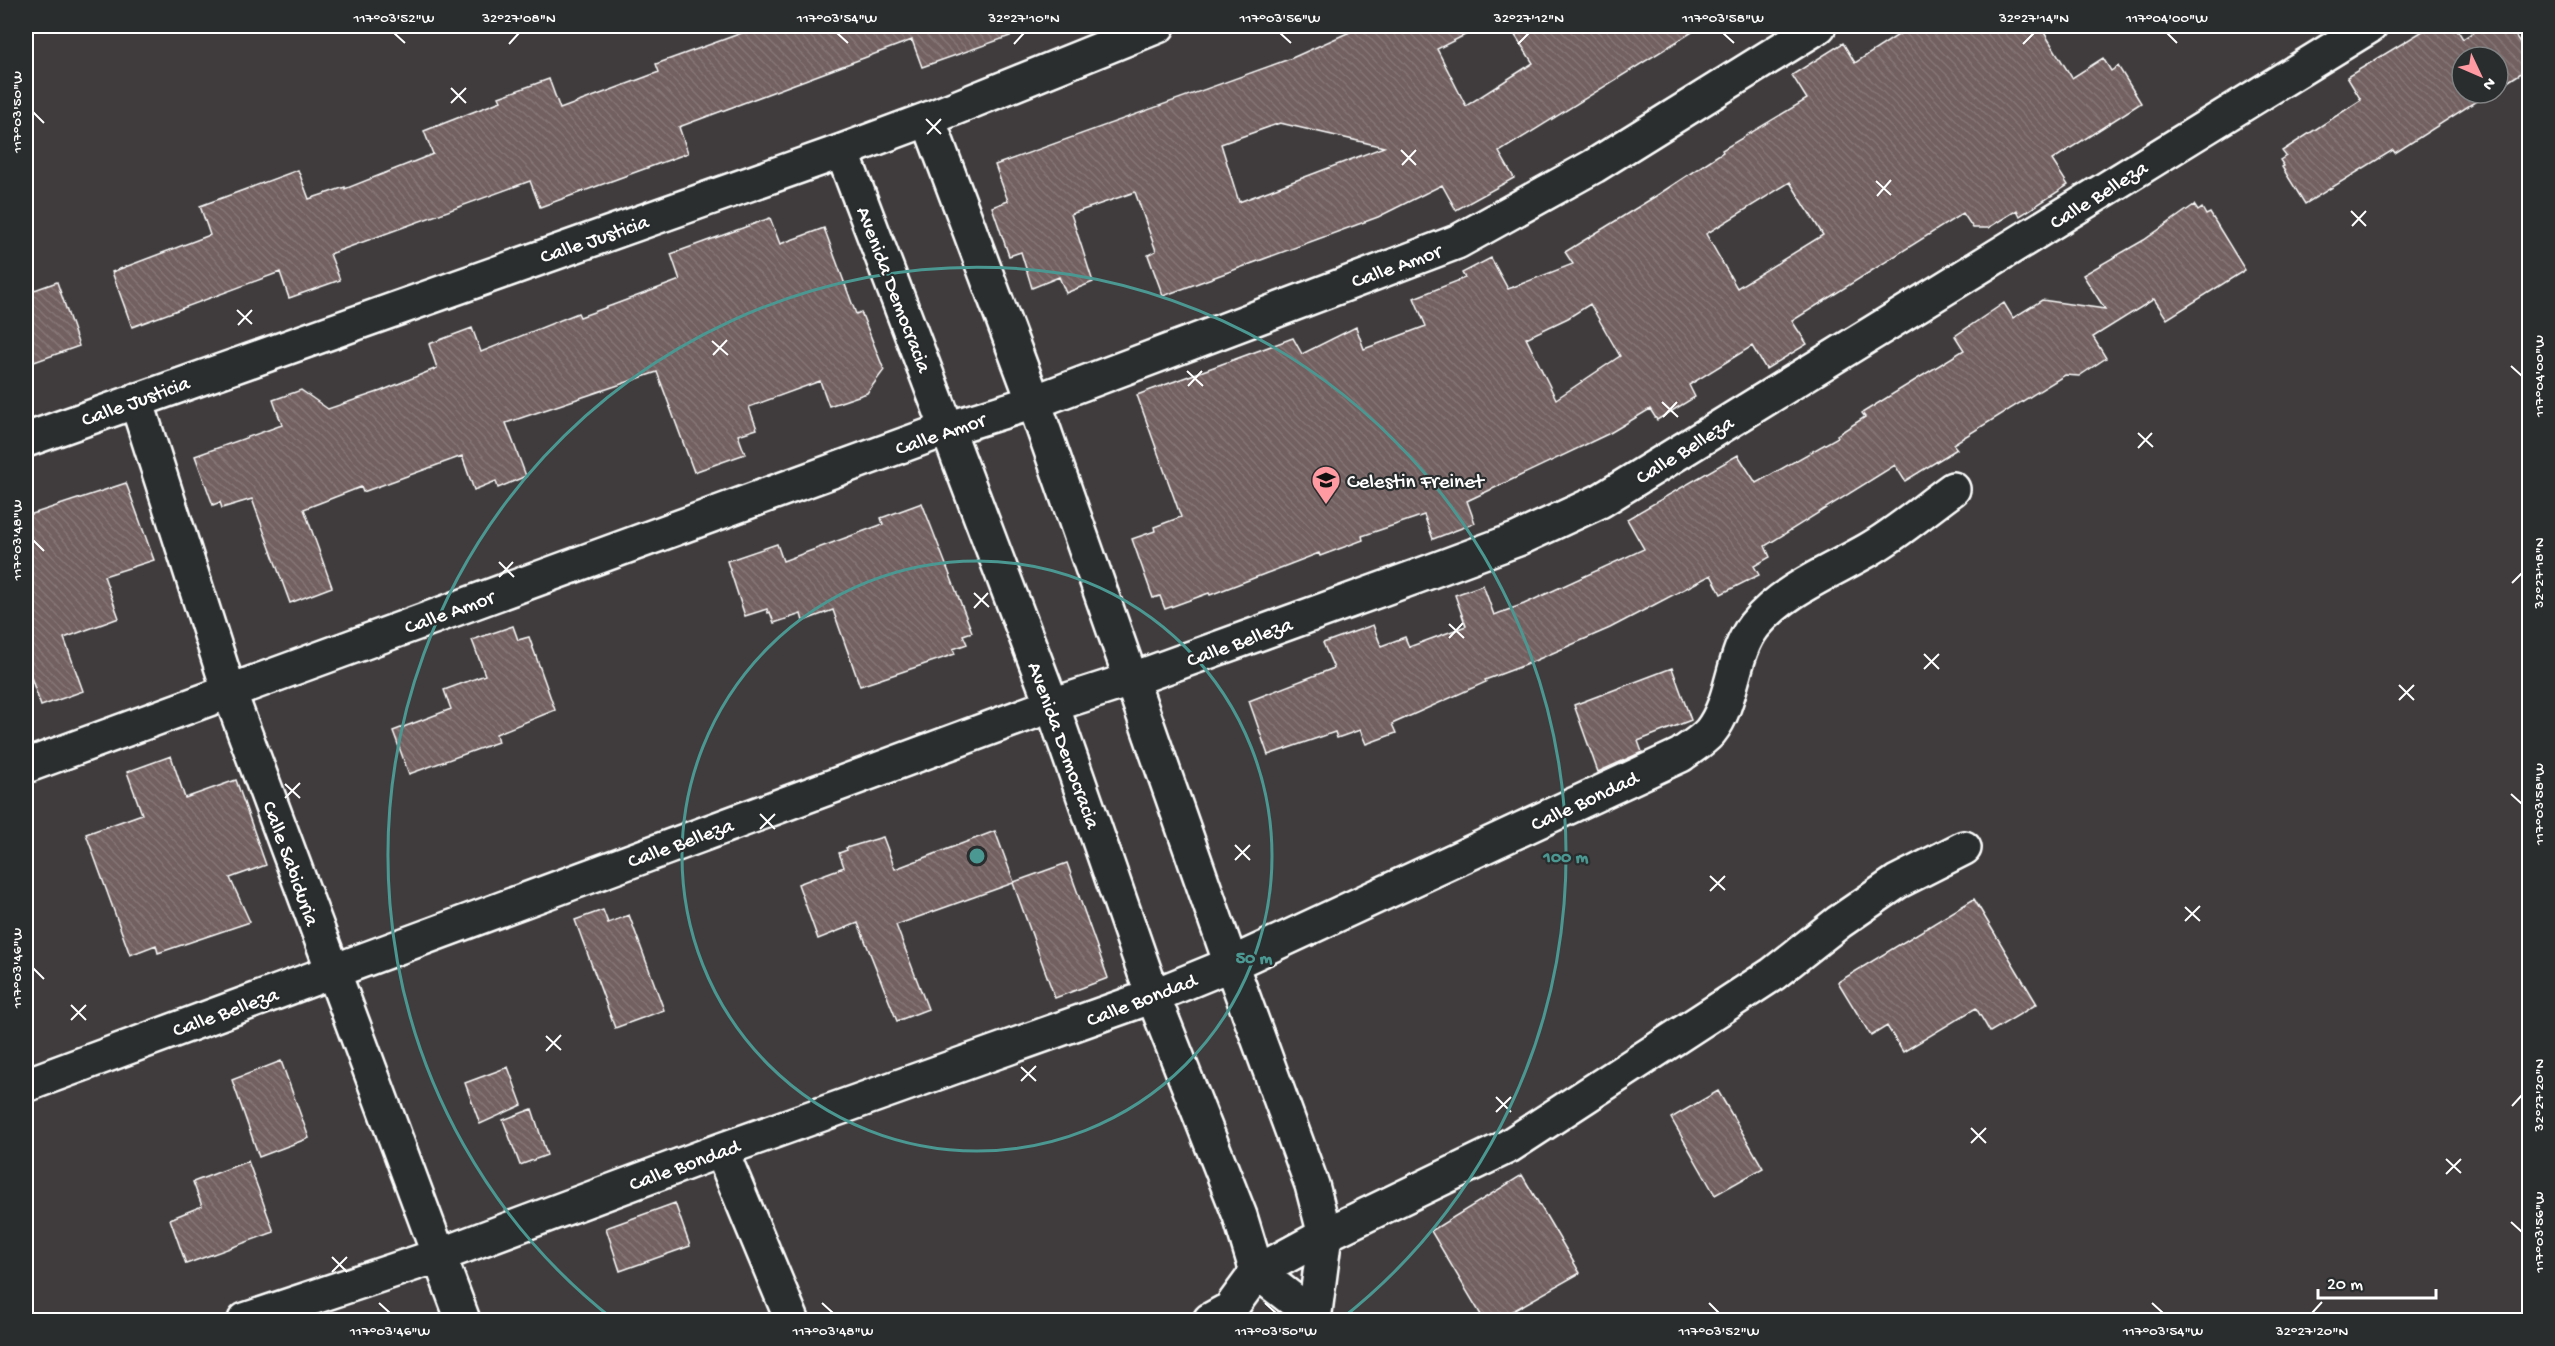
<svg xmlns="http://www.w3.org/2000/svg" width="2555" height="1346" font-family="'Gochi Hand',sans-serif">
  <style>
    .building { fill: url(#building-back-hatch); stroke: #fff; stroke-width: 1.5; fill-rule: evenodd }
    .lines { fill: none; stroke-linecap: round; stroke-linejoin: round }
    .minor-casing { stroke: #fff; stroke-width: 38 }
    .minor { stroke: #2a2d2e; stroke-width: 33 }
    .ticks { fill: none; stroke: #fff; stroke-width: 2 }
    .ring { fill: none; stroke: #4b9892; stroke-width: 3 }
    .labels { text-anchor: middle; stroke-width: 4.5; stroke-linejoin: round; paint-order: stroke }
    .street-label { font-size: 21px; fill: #fff; stroke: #2a2d2e }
    .poi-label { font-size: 21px; fill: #fff; stroke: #2a2d2e; text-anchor: start }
    .centre { fill: #4b9892; stroke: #2a2d2e; stroke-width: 3 }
    .ring-label { font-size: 18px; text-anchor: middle; font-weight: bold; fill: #4b9892; stroke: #2a2d2e; stroke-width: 4.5; stroke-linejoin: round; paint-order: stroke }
    .neatline { fill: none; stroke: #fff; stroke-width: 2 }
    .ticks-label { font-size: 15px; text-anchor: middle; fill: #fff }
  </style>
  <defs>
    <pattern id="building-back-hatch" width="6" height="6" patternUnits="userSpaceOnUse" patternTransform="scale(1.5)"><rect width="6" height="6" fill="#725f5f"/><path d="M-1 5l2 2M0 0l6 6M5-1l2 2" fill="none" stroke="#877777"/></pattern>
  </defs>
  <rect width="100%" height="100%" fill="#403c3d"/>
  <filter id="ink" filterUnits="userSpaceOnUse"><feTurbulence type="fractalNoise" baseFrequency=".0167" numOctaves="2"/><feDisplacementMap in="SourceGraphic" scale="12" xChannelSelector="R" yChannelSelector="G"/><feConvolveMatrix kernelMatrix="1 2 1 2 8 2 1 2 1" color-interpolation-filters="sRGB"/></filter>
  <g filter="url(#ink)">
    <path class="building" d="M 761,26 L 1026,26 L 1027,30 L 922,67 L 912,40 L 679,127 L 688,153 L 540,207 L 530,181 L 330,254 L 340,280 L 289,298 L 280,272 L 132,327 L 112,272 L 210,235 L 200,206 L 298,170 L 309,199 L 345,187 L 345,189 L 433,154 L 424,131 L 501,101 L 499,97 L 549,79 L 560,109 L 659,72 L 656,64 Z
      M 1363,26 L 1483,26 L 1437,49 L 1466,106 L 1533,63 L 1509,26 L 1594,26 L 1598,31 L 1606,26 L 1702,26 L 1499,152 L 1514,178 L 1456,210 L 1442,185 L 1378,217 L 1163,296 L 1148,255 L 1156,251 L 1135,192 L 1071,214 L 1093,282 L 1066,293 L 1059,277 L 1032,288 L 1021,252 L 1009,256 L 992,207 L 1008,201 L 995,165 L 1292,58 ZM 1280,123 L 1384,147 L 1239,202 L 1221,144 Z
      M 1912,26 L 2040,26 L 2072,78 L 2103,58 L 2111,71 L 2118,66 L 2141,103 L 2052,160 L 2068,185 L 2020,216 L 2017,210 L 1988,228 L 1973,228 L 1963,213 L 1792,321 L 1807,344 L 1766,369 L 1752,346 L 1689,385 L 1695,397 L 1657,420 L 1650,409 L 1610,433 L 1467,501 L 1475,523 L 1433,539 L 1424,515 L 1362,536 L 1363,540 L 1320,556 L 1319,553 L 1210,595 L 1209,593 L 1165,609 L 1160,596 L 1153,598 L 1132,539 L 1155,531 L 1154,527 L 1181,517 L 1137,395 L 1293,338 L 1302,354 L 1356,327 L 1364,349 L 1426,326 L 1414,298 L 1465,278 L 1462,273 L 1491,258 L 1508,289 L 1573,264 L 1565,252 L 1656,196 L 1723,152 L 1722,150 L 1807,99 L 1792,75 L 1843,43 L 1855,63 ZM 1790,182 L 1823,235 L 1737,288 L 1706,234 ZM 1590,304 L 1620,356 L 1556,399 L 1526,338 L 1568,318 Z
      M 2431,26 L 2455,26 L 2463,39 L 2483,26 L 2509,26 L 2529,56 L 2529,68 L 2498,88 L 2498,57 L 2462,57 L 2462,93 L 2489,93 L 2395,153 L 2393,150 L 2305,204 L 2282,167 L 2284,166 L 2280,160 L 2286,156 L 2282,151 L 2361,100 L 2347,77 Z
      M 2194,205 L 2198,211 L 2202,208 L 2206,215 L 2210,213 L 2245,270 L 2167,319 L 2154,299 L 2093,337 L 2106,358 L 2079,376 L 2065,375 L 1953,444 L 1957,449 L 1905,481 L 1895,465 L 1765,546 L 1770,557 L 1754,566 L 1759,575 L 1721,594 L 1711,575 L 1610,628 L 1525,665 L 1485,680 L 1486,682 L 1392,724 L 1396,733 L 1366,744 L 1360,730 L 1337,738 L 1335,732 L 1268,755 L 1249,701 L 1334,668 L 1323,643 L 1373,625 L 1381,646 L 1405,637 L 1409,647 L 1466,626 L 1455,595 L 1483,585 L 1494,615 L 1524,604 L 1644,549 L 1627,519 L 1738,455 L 1756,483 L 1838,437 L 1837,435 L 1865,417 L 1862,413 L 1964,350 L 1955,336 L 2004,303 L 2013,318 L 2042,300 L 2105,309 L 2083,275 L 2144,240 Z
      M 770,218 L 780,244 L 824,228 L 856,314 L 861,312 L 884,370 L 867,393 L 829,406 L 820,381 L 749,407 L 757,429 L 738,435 L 745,454 L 694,472 L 657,372 L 506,423 L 526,476 L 498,488 L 496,481 L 474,490 L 462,456 L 363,492 L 361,487 L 304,509 L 332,587 L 290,603 L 252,499 L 222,508 L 220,502 L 213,505 L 195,456 L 282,425 L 273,400 L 301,390 L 328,409 L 381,391 L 437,368 L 429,344 L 472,328 L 481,352 L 578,313 L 580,317 L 613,305 L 680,280 L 671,254 Z
      M 57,282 L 79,346 L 26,365 L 26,293 Z
      M 126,483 L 154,560 L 104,576 L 119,618 L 64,638 L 83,691 L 41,706 L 26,663 L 26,516 Z
      M 922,503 L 972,632 L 963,635 L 967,644 L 953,649 L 955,654 L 860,686 L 833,610 L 803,621 L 801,614 L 774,623 L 770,612 L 768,613 L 767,609 L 745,616 L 727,561 L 777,544 L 783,561 L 883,524 L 881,518 Z
      M 513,626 L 518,640 L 529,637 L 555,710 L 496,734 L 498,742 L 409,774 L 393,731 L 451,709 L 444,690 L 485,675 L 472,640 Z
      M 1672,668 L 1691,720 L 1638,741 L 1642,752 L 1598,772 L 1574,705 Z
      M 171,756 L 185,798 L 236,780 L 266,865 L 230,878 L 250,922 L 158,953 L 156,945 L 130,955 L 86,834 L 142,814 L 127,772 Z
      M 995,831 L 1014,882 L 1067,863 L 1108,978 L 1055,998 L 1013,883 L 896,925 L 928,1009 L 897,1021 L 858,923 L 818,939 L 798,884 L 844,867 L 839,853 L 847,850 L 846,848 L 883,837 L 895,869 Z
      M 1974,899 L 2037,1004 L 1990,1032 L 1976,1008 L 1903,1052 L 1887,1026 L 1871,1036 L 1838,982 Z
      M 603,910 L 608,923 L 629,915 L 664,1010 L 615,1028 L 575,920 Z
      M 281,1061 L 309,1138 L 259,1157 L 232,1080 Z
      M 508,1067 L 522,1105 L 480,1124 L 465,1083 Z
      M 1718,1091 L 1763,1168 L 1715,1195 L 1671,1118 Z
      M 532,1109 L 547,1155 L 520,1165 L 503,1120 Z
      M 248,1161 L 274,1232 L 186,1264 L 170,1219 L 202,1206 L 193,1182 Z
      M 1522,1175 L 1580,1273 L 1497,1320 L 1484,1320 L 1431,1231 Z
      M 675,1203 L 690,1246 L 620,1271 L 606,1228 Z"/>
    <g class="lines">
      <g class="minor-casing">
        <path id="minor" d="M 928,119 L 1034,402 L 1231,964 L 1312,1185 L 1325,1235 L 1314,1320
          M 842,151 L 1052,705 L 1153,996 L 1240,1216 L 1257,1272 L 1315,1317
          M 136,400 L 229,691 L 463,1320
          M 26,440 L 842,151 L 928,119 L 1158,26
          M 26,766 L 947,429 L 1034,402 L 1457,242 L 1594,166 L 1819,26
          M 26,1085 L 1052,705 L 1133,679 L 1418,576 L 1518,539 L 1600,501 L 2370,26
          M 721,1150 L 792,1320
          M 245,1320 L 440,1255 L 721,1150 L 1153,996 L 1231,964 L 1681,755 C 1690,748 1702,741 1710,732 C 1734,702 1731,656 1754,626 C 1783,590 1828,573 1868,550 C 1898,533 1925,509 1953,489
          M 1210,1320 L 1230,1309 L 1257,1272 L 1325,1235 L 1509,1146 L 1773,974 L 1839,922 L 1897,882 L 1964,848"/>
      </g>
      <use href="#minor" class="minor"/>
    </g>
  </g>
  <path class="ticks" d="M 394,33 L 405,43M 837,33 L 848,43M 1280,33 L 1291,43M 1723,33 L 1734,43M 2167,33 L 2177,43M 509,44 L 519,33M 1014,44 L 1024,33M 1518,44 L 1529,33M 2023,44 L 2034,33M 451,88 L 466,103M 451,103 L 466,88M 33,112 L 44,123M 926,119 L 941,134M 927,134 L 941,119M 1401,150 L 1416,165M 1402,165 L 1416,150M 1876,181 L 1891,195M 1877,196 L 1891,180M 2351,211 L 2366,226M 2352,226 L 2366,211M 237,310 L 252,324M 238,325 L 252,310M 712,341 L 728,355M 713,355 L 727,340M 2511,366 L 2522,376M 1187,371 L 1203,386M 1188,386 L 1202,371M 1662,402 L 1678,417M 1663,417 L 1677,402M 2138,433 L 2153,447M 2138,448 L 2152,433M 33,540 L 44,551M 499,562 L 514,577M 499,577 L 513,562M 2512,583 L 2522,573M 974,593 L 989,607M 974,608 L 988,593M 1449,624 L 1464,638M 1449,638 L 1463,623M 1924,654 L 1939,669M 1924,669 L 1939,654M 2399,685 L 2414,700M 2399,700 L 2414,685M 285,784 L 300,798M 2511,794 L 2522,804M 285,798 L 300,783M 760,814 L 775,829M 760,829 L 775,814M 1235,845 L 1250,860M 1235,860 L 1250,845M 1710,876 L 1725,890M 1710,891 L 1725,876M 2185,907 L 2200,921M 2185,921 L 2200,906M 33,968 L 44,979M 71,1005 L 86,1020M 71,1020 L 86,1005M 546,1036 L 561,1050M 546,1051 L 561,1035M 1021,1067 L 1036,1081M 1021,1081 L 1036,1066M 1496,1097 L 1511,1112M 2512,1106 L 2522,1095M 1496,1112 L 1511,1097M 1971,1128 L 1986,1143M 1971,1143 L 1986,1128M 2446,1159 L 2461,1173M 2446,1174 L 2461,1159M 2511,1222 L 2522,1232M 332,1257 L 347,1272M 332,1272 L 347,1257M 379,1303 L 390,1313M 822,1303 L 833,1313M 1265,1303 L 1276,1313M 1709,1303 L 1719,1313M 2152,1303 L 2163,1313M 2312,1313 L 2322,1302"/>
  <g class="ring">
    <circle cx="977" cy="856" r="295"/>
    <path d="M614 1320A589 589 0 1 1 1340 1320"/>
  </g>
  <defs>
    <g id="school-pin" transform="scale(1.5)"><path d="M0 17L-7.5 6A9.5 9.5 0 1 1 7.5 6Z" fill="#ff9aa2" stroke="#2a2d2e"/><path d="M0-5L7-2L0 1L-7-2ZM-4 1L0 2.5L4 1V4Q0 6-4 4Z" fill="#111"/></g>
  </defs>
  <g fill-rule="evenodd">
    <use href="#school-pin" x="1326" y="480"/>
  </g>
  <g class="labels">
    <g class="street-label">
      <text transform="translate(2098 194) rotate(-32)" y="7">Calle Belleza</text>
      <text transform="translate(594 238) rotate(-19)" y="7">Calle Justicia</text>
      <text transform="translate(1396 265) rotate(-20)" y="7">Calle Amor</text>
      <text transform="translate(895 289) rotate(69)" y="7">Avenida Democracia</text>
      <text transform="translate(135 400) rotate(-20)" y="7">Calle Justicia</text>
      <text transform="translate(940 433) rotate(-19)" y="7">Calle Amor</text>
      <text transform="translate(1684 449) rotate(-32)" y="7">Calle Belleza</text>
      <text transform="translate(449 611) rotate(-20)" y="7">Calle Amor</text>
      <text transform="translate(1239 641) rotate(-20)" y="7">Calle Belleza</text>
      <text transform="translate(1065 745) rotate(70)" y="7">Avenida Democracia</text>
      <text transform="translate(1584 800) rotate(-25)" y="7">Calle Bondad</text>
      <text transform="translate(680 842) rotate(-20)" y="7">Calle Belleza</text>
      <text transform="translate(292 863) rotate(70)" y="7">Calle Sabiduria</text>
      <text transform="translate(1141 999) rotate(-21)" y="7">Calle Bondad</text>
      <text transform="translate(225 1011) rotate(-20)" y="7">Calle Belleza</text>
      <text transform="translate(684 1164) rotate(-20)" y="7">Calle Bondad</text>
    </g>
    <g class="poi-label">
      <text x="1347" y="487">Celestin Freinet</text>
    </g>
  </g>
  <circle cx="977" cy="856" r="9" class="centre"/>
  <g class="ring-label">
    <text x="1566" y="862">100 m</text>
    <text x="1254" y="963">50 m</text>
  </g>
  <rect width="2555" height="1346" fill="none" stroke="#2a2d2e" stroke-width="66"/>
  <g transform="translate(2480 75) rotate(134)"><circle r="28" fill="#2a2d2e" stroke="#7f8182" stroke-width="1.5"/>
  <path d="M0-4.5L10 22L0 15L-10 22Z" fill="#ff9aa2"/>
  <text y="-9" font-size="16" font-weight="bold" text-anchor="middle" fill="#ffffff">N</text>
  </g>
  <path d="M2318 1289v9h118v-9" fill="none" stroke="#ffffff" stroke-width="3"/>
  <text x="2327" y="1289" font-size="18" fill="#ffffff" stroke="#2a2d2e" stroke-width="4.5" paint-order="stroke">20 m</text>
  <rect x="33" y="33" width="2489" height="1280" class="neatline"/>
  <g class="ticks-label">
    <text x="394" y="22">117°03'52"W</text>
    <text x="519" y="22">32°27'08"N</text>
    <text x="837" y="22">117°03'54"W</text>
    <text x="1024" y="22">32°27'10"N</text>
    <text x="1280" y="22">117°03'56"W</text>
    <text x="1529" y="22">32°27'12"N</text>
    <text x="1723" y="22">117°03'58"W</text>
    <text x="2034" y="22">32°27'14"N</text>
    <text x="2167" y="22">117°04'00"W</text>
    <text transform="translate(16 112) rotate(-90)" y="5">117°03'50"W</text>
    <text transform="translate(2538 376) rotate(-90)" y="5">117°04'00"W</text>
    <text transform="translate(16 540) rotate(-90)" y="5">117°03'48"W</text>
    <text transform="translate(2538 573) rotate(-90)" y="5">32°27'18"N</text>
    <text transform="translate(2538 804) rotate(-90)" y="5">117°03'58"W</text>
    <text transform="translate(16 968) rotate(-90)" y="5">117°03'46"W</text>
    <text transform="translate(2538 1095) rotate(-90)" y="5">32°27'20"N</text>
    <text transform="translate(2538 1232) rotate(-90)" y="5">117°03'56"W</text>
    <text x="390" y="1335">117°03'46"W</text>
    <text x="833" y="1335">117°03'48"W</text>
    <text x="1276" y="1335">117°03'50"W</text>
    <text x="1719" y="1335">117°03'52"W</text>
    <text x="2163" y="1335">117°03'54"W</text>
    <text x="2312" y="1335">32°27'20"N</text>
  </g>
</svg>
